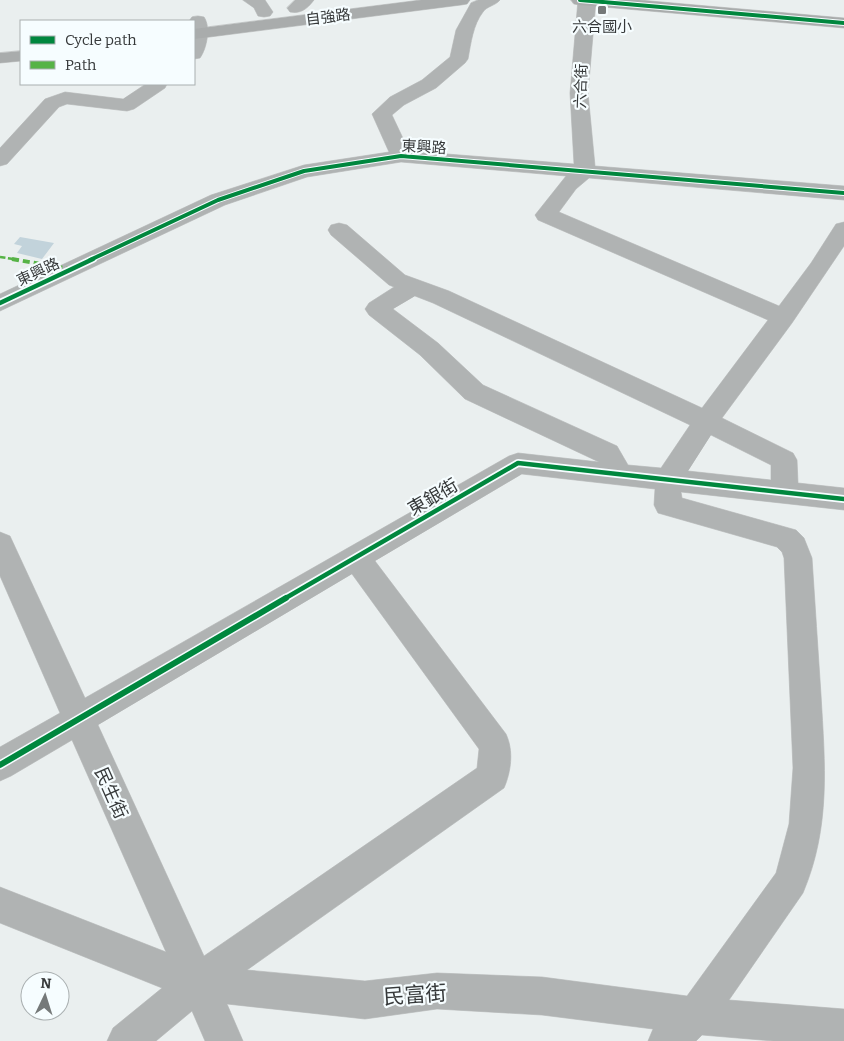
<svg xmlns="http://www.w3.org/2000/svg" width="844" height="1041" font-family="Bitter,'Noto Sans TC',serif">
  <style>
    .building { fill: #c2d3db }
    .lines { fill: none; stroke-linecap: round; stroke-linejoin: round }
    .minor-casing { stroke: #c7caca; stroke-width: 1 }
    .major-casing { stroke: #c7caca; stroke-width: 1 }
    .minor { fill: #b0b3b3; fill-rule: evenodd }
    .major { fill: #a9acac; fill-rule: evenodd }
    .quiet-far1 { stroke: #56b346; stroke-width: 2.5; stroke-dasharray: 5.5 2.5; stroke-linecap: butt }
    .quiet { stroke: #56b346; stroke-width: 4; stroke-dasharray: 7 4; stroke-linecap: butt }
    .cycleway-far2-casing { stroke: #f6fdff; stroke-width: 6 }
    .cycleway-far1-casing { stroke: #f6fdff; stroke-width: 8 }
    .cycleway-casing { stroke: #f6fdff; stroke-width: 9 }
    .cycleway-far2 { stroke: #00873e; stroke-width: 4 }
    .cycleway-far1 { stroke: #00873e; stroke-width: 4.5 }
    .cycleway { stroke: #00873e; stroke-width: 6 }
    .poi-dot { fill: #757979; stroke: #f6fdff; stroke-width: 2 }
    .labels { text-anchor: middle; stroke-width: 4.5; stroke-linejoin: round; paint-order: stroke }
    .far-street-label { font-size: 15px; fill: #36393a; stroke: #f6fdff }
    .far-poi-label { font-size: 15px; fill: #36393a; stroke: #f6fdff }
    .street-label { font-size: 18px; fill: #36393a; stroke: #f6fdff }
    .near-street-label { font-size: 21px; fill: #36393a; stroke: #f6fdff }
  </style>
  <rect width="100%" height="100%" fill="#eaefef"/>
  <path class="building" d="M 20,237 L 54,243 L 42,259 L 17,253 L 22,246 L 14,244 Z"/>
  <g class="lines">
    <g class="minor-casing">
      <path id="minor" d="M 243,0 L 265,0 L 273,12 L 270,16 L 264,17 L 258,16 L 254,8 Z
        M 295,0 L 314,0 C 307,9 301,14 290,12 L 287,8 Z
        M 478,0 L 500,0 C 495,6 487,6 483,12 C 473,25 471,43 468,59 L 465,63 L 436,88 L 404,105 L 392,115 L 409,151 L 574,164 L 570,93 L 578,0 L 596,0 L 588,93 L 595,166 L 844,186 L 844,200 L 589,178 L 576,189 L 559,212 L 779,306 L 811,263 L 836,224 L 844,222 L 844,246 L 792,323 L 722,418 L 793,453 L 797,460 L 798,483 L 844,488 L 844,510 L 681,492 L 682,498 L 796,530 L 804,538 L 812,558 C 815,604 818,649 821,695 C 825,764 831,827 803,893 L 729,1000 L 844,1009 L 844,1041 L 773,1041 L 702,1035 L 696,1041 L 648,1041 L 653,1029 L 542,1015 L 437,1009 L 365,1019 L 227,1004 L 243,1041 L 205,1041 L 192,1011 L 156,1041 L 107,1041 L 113,1028 L 162,988 L 0,923 L 0,887 L 166,952 L 72,740 L 11,776 L 0,781 L 0,747 L 60,713 L 0,576 L 0,532 L 10,536 L 85,698 L 509,456 L 518,453 L 599,462 L 465,399 L 420,355 L 369,315 L 365,309 L 369,303 L 394,287 L 389,285 L 331,235 L 328,230 L 331,225 L 339,223 L 347,225 L 405,275 L 449,291 L 702,408 L 768,320 L 538,220 L 535,215 L 566,176 L 401,162 L 307,177 L 225,205 L 0,311 L 0,294 L 211,195 L 304,165 L 389,152 L 372,114 L 390,97 L 422,80 L 450,57 L 456,30 L 471,3 ZM 415,296 L 433,303 L 690,425 L 661,468 L 628,465 L 617,446 L 483,385 L 438,343 L 393,309 ZM 711,435 L 771,465 L 771,480 L 688,471 ZM 522,474 L 655,489 L 654,505 L 658,513 L 777,547 L 782,552 L 784,558 L 793,768 L 789,824 L 776,873 L 687,996 L 542,977 L 437,973 L 365,981 L 247,970 L 504,788 C 511,772 514,751 506,734 L 375,561 ZM 352,574 L 479,749 L 477,768 L 204,956 L 98,725 Z
        M 198,16 L 204,17 C 211,27 207,48 200,58 L 194,59 L 194,21 L 189,21 L 192,17 Z
        M 146,84 L 167,84 L 165,88 L 134,109 L 127,111 L 67,104 L 59,107 L 7,164 L 0,166 L 0,148 L 45,99 L 65,92 L 123,99 Z"/>
    </g>
    <g class="major-casing">
      <path id="major" d="M 421,0 L 470,0 L 467,4 L 461,5 L 194,39 L 194,29 Z
        M 571,0 L 639,0 L 844,18 L 844,28 L 580,5 L 574,4 Z
        M 21,51 L 21,61 L 0,63 L 0,53 Z"/>
    </g>
    <use href="#minor" class="minor"/>
    <use href="#major" class="major"/>
    <path class="quiet-far1" d="M 0,257 L 19,260"/>
    <path class="quiet" d="M 12,259 L 69,269"/>
    <g class="cycleway-far2-casing">
      <path id="cycleway-far2" d="M 580,0 L 844,23
        M 90,260 L 218,200 L 304,171 L 401,156 L 844,193"/>
    </g>
    <g class="cycleway-far1-casing">
      <path id="cycleway-far1" d="M 0,303 L 93,259
        M 284,599 L 518,463 L 844,499"/>
    </g>
    <g class="cycleway-casing">
      <path id="cycleway" d="M 0,765 L 286,598"/>
    </g>
    <use href="#cycleway-far2" class="cycleway-far2"/>
    <use href="#cycleway-far1" class="cycleway-far1"/>
    <use href="#cycleway" class="cycleway"/>
  </g>
  <rect class="poi-dot" x="597" y="5" width="10" height="10" rx="2.5"/>
  <g class="labels">
    <g class="far-street-label">
      <text transform="translate(328 17) rotate(-7)" y="5">自強路</text>
      <text transform="translate(581 86) rotate(-88)" y="5">六合街</text>
      <text transform="translate(424 147) rotate(3)" y="5">東興路</text>
      <text transform="translate(38 272) rotate(-25)" y="5">東興路</text>
    </g>
    <g class="far-poi-label">
      <text x="602" y="32">六合國小</text>
    </g>
    <g class="street-label">
      <text transform="translate(433 497) rotate(-30)" y="6">東銀街</text>
      <text transform="translate(111 793) rotate(66)" y="6">民生街</text>
    </g>
    <g class="near-street-label">
      <text transform="translate(415 995) rotate(-4)" y="7">民富街</text>
    </g>
  </g>
  <rect x="20" y="20" width="175" height="65" fill="#f6fdff" stroke="#a9afb0"/>
  <rect x="30" y="36" width="25" height="8" fill="#00873e" stroke="#a9afb0"/>
  <text x="65" y="45" font-size="15" fill="#36393a">Cycle path</text>
  <rect x="30" y="61" width="25" height="8" fill="#56b346" stroke="#a9afb0"/>
  <text x="65" y="70" font-size="15" fill="#36393a">Path</text>
  <g transform="translate(45 996) rotate(4)"><circle r="24" fill="#f6fdff" stroke="#a9afb0"/>
  <path d="M0-4L9 19L0 12L-9 19Z" fill="#757979"/>
  <text y="-8" font-size="14" font-weight="bold" text-anchor="middle" fill="#36393a">N</text>
  </g>
</svg>
